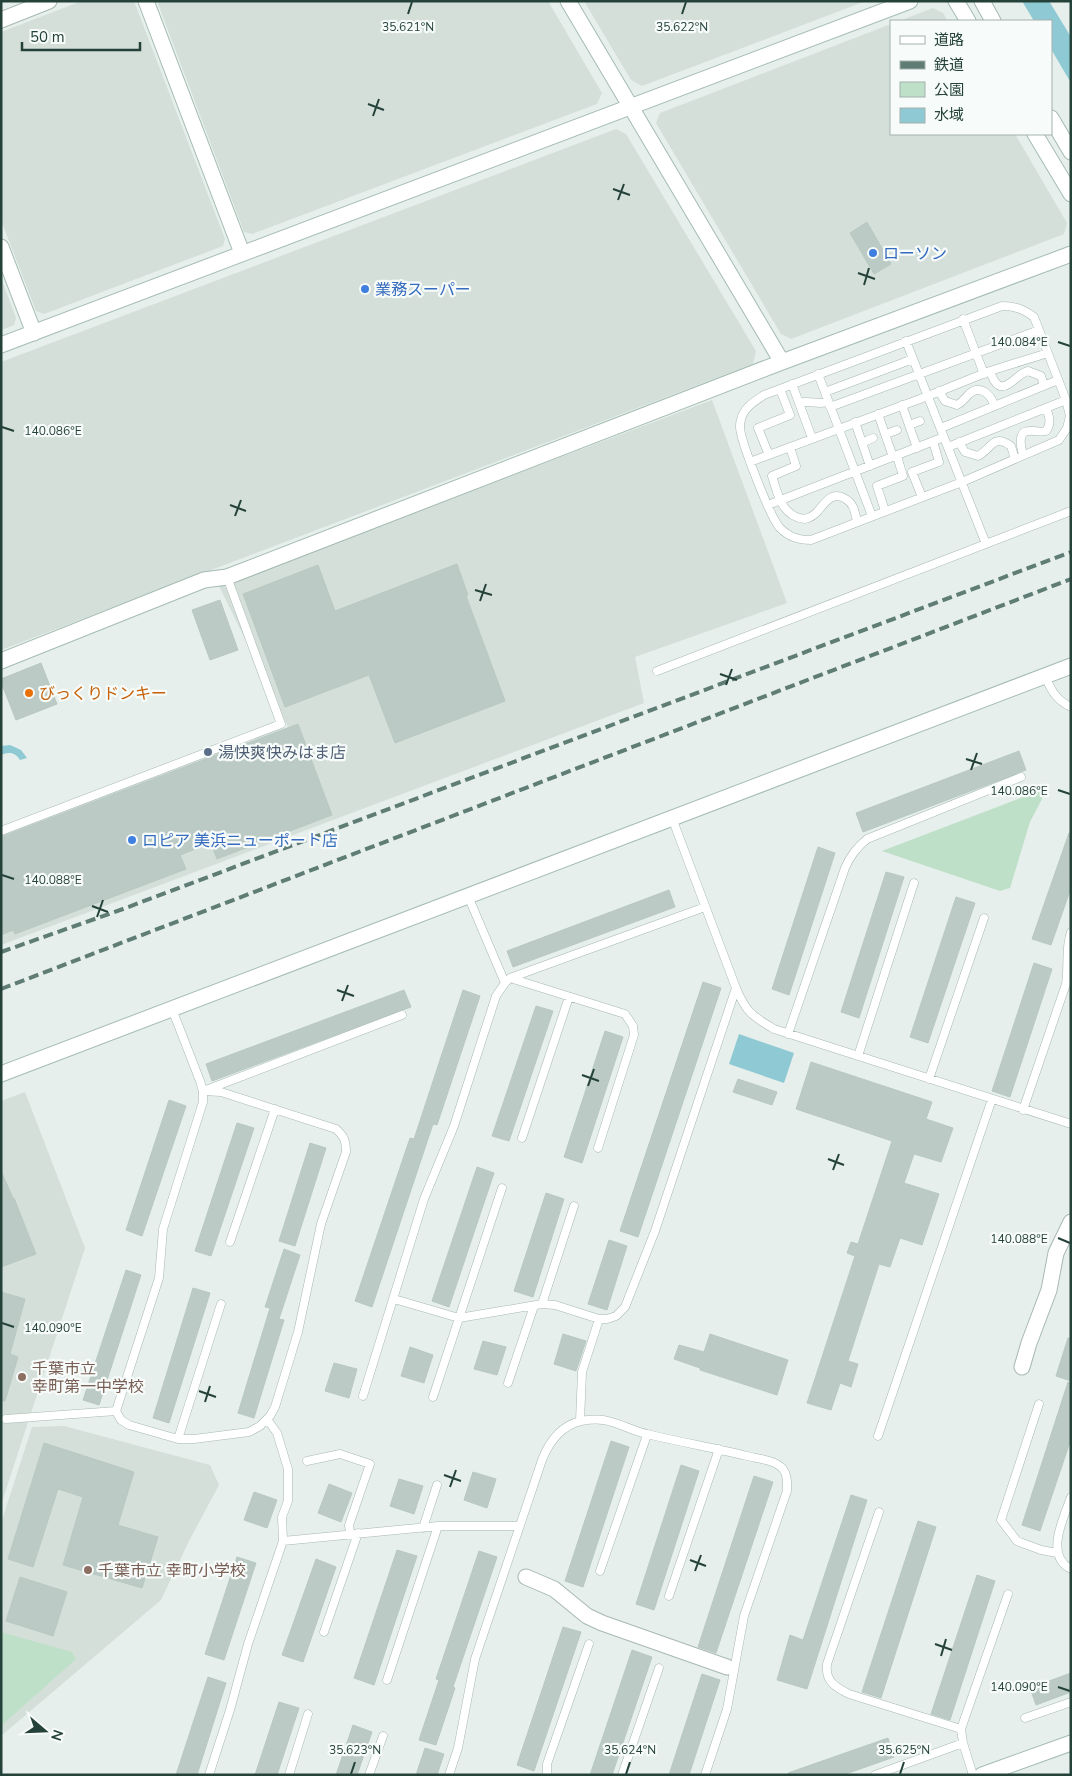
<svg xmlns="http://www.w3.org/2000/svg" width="1072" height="1776" font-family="'Nunito Sans','Noto Sans JP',sans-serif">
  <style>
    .built { fill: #d4dfda }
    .green { fill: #bfe0c8 }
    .water { fill: #8ec9d4 }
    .building { fill: #bbcac4; stroke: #b8c9c2 }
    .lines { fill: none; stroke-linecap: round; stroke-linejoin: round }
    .lane-casing { stroke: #a8b8b2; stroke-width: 9 }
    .street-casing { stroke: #a8b8b2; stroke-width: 17 }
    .secondary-casing { stroke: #a4bbb3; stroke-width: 17 }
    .lane { stroke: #fff; stroke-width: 8 }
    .street { stroke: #fff; stroke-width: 15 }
    .secondary { stroke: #fff; stroke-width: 15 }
    .rail { stroke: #5f7d75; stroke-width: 4; stroke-dasharray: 10 5; stroke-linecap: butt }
    .ticks { fill: none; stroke: #24423a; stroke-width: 2 }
    .shop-dot { fill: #3f7fe0; stroke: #f7fbf9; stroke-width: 2 }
    .food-dot { fill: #e8710a; stroke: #f7fbf9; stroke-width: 2 }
    .service-dot { fill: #5c6f8a; stroke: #f7fbf9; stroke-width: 2 }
    .education-dot { fill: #8d6e63; stroke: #f7fbf9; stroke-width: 2 }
    .labels { text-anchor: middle; stroke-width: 4.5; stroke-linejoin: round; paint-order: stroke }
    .shop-label { font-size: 16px; fill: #366cbe; stroke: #f7fbf9; text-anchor: start }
    .food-label { font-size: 16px; fill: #c56008; stroke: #f7fbf9; text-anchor: start }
    .service-label { font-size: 16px; fill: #4e5e75; stroke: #f7fbf9; text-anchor: start }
    .education-label { font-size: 16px; fill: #785e54; stroke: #f7fbf9; text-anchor: start }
    .ticks-label { font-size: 12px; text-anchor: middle; fill: #24423a; stroke: #f7fbf9; stroke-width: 4.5; stroke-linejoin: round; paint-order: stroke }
  </style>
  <rect width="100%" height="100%" fill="#e6efeb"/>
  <path class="built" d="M 82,1 L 134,1 L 225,239 L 223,246 L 44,314 L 36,311 L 1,220 L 1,32 Z
    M 157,1 L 548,1 L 602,93 L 597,104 L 252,234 L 244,232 Z
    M 584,1 L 866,1 L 642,86 L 631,80 Z
    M 933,8 L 943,13 L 948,21 L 899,21 Z
    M 891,24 L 891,134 L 1015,134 L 1067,223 L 1064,234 L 791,339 L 781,334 L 656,123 L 660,113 Z
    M 616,129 L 626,134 L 756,351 L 753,364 L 1,650 L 1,362 Z
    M 1,278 L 16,318 L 14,325 L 1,330 Z
    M 712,400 L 787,603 L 635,657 L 644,703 L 1,945 L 1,832 L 288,727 L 219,586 Z
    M 25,1092 L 85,1248 L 1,1505 L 1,1101 Z
    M 64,1426 L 210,1465 L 219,1485 L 189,1541 L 161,1600 L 1,1736 L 1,1523 L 32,1427 Z"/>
  <path class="green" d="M 1044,789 L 1042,799 L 1030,822 L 1010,888 L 1000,891 L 882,851 Z
    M 1,1632 L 72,1652 L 76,1659 L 1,1726 Z"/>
  <path class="water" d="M 1022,1 L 1049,1 L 1071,37 L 1071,83 L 1051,49 L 1051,21 L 1034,21 Z
    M 10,745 L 21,750 L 27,758 L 20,760 C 16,753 9,751 1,755 L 1,746 Z
    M 739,1034 L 794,1053 L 784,1083 L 729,1064 Z"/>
  <path class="building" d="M 867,222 L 891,264 L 874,274 L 850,233 Z
    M 457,564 L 468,595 L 466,596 L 505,701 L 395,743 L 369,675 L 285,707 L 243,594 L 318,565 L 335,611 Z
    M 220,600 L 238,650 L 210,660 L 192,610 Z
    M 41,663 L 57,704 L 16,720 L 1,682 L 1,679 Z
    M 298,724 L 332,815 L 217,859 L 211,843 L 180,855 L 186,869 L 15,934 L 13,930 L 1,935 L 1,837 Z
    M 1019,751 L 1026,770 L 863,832 L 856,813 Z
    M 1069,833 L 1071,834 L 1071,888 L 1051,945 L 1032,939 Z
    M 818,847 L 835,853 L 789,995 L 772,989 Z
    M 886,872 L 904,877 L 859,1018 L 841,1012 Z
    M 669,890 L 675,907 L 513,967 L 507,951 Z
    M 956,897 L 975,903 L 928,1043 L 910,1037 Z
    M 1034,963 L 1052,969 L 1010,1097 L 992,1091 Z
    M 703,982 L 721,988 L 638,1237 L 620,1231 Z
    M 404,990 L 411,1007 L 212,1081 L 206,1064 Z
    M 463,990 L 480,996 L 437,1125 L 433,1124 L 372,1307 L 355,1301 L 410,1138 L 414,1139 Z
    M 536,1006 L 553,1011 L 509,1141 L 492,1136 Z
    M 605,1031 L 623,1037 L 582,1163 L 564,1157 Z
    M 811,1062 L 932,1102 L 926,1119 L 953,1128 L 941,1162 L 914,1154 L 904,1183 L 939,1194 L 922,1245 L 900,1238 L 890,1267 L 879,1264 L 848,1361 L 858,1364 L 851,1387 L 840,1383 L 831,1410 L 807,1403 L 855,1256 L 847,1253 L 851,1242 L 858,1244 L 892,1141 L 796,1109 Z
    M 738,1079 L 777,1092 L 772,1105 L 733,1092 Z
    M 169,1100 L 186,1106 L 142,1236 L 126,1230 Z
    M 237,1123 L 254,1128 L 211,1256 L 195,1251 Z
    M 310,1143 L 326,1148 L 295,1246 L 279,1241 Z
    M 477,1167 L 494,1173 L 449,1307 L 432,1301 Z
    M 1,1171 L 13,1198 L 14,1198 L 36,1254 L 1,1267 Z
    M 546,1193 L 564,1199 L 533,1297 L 514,1291 Z
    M 609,1240 L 627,1246 L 607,1310 L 588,1304 Z
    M 284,1249 L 300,1255 L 279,1319 L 284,1320 L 254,1418 L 238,1413 L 270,1308 L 265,1307 Z
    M 126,1270 L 141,1275 L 99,1405 L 83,1400 Z
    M 193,1288 L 210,1293 L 169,1423 L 153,1418 Z
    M 1,1292 L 25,1299 L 10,1354 L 18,1357 L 5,1401 L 1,1401 Z
    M 563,1334 L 586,1341 L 576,1371 L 554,1364 Z
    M 710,1334 L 788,1360 L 777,1395 L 700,1370 L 700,1368 L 674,1359 L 679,1345 L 704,1352 Z
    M 1068,1338 L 1071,1338 L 1071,1381 L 1056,1376 Z
    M 483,1341 L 506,1347 L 497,1375 L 474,1369 Z
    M 410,1347 L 433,1355 L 424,1383 L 401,1376 Z
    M 334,1363 L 357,1369 L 349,1398 L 325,1391 Z
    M 1068,1382 L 1071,1383 L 1071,1439 L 1040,1531 L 1022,1525 Z
    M 611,1441 L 629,1447 L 583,1587 L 565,1581 Z
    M 44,1443 L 134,1472 L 118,1525 L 158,1537 L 142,1588 L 63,1565 L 83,1497 L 58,1489 L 33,1567 L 8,1559 Z
    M 681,1465 L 699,1471 L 654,1610 L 636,1604 Z
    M 473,1472 L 496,1479 L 487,1508 L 464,1500 Z
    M 754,1476 L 773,1482 L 716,1653 L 698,1647 Z
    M 399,1479 L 423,1486 L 414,1514 L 390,1506 Z
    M 329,1484 L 352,1493 L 341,1522 L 318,1513 Z
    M 254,1492 L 277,1500 L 267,1528 L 244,1520 Z
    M 851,1495 L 867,1500 L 807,1689 L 777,1680 L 790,1635 L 803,1640 Z
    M 918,1521 L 936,1527 L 881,1698 L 862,1692 Z
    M 397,1550 L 417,1556 L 374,1685 L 354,1678 Z
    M 479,1551 L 497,1557 L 453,1687 L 455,1688 L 436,1745 L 419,1740 L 439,1680 L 436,1679 Z
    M 237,1557 L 256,1563 L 224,1660 L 205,1654 Z
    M 316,1559 L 336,1567 L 303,1662 L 282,1655 Z
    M 977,1575 L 995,1581 L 950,1720 L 931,1714 Z
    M 20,1577 L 67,1592 L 53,1636 L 6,1621 Z
    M 563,1627 L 581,1632 L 534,1771 L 517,1765 Z
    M 632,1650 L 652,1657 L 612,1775 L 590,1775 Z
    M 1071,1673 L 1071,1692 L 1036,1705 L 1030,1688 Z
    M 702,1674 L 720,1680 L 689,1775 L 669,1775 Z
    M 208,1677 L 226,1683 L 197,1775 L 176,1775 Z
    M 279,1702 L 299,1708 L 277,1775 L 255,1775 Z
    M 353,1725 L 372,1732 L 357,1775 L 336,1775 Z
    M 888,1738 L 894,1757 L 843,1775 L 788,1775 L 788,1773 Z
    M 425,1748 L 444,1754 L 437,1775 L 416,1775 Z"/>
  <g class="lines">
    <g class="lane-casing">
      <path id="lane" d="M 1002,306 C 1015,306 1023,309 1034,317 L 1066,400 L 1070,416 L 1067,428 L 1059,440 L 962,482 L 811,540 C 798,540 789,537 780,528 C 771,519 740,440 740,427 C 740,425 740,422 741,420 C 743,408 755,401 764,395 Z
        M 963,319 L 984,374
        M 906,341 L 986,544
        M 990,371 C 1001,404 1014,374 1028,371 L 1041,376 L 1044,385
        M 818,374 L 872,516
        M 792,384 L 812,438
        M 939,391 L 945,401 L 957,405 C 963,402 965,398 969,394 C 981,383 991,396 995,406
        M 825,392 L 913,359
        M 799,403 C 809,400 818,405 828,402
        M 902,405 L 917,448
        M 830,407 L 1039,330
        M 878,414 L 893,457
        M 855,422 L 870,466
        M 909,425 L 920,421
        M 941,428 L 1058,380
        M 886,434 L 897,430
        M 959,442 L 965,452 L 978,456 C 992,449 992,433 1011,446 L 1015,459
        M 862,443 L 873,438
        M 790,447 L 796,466 L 772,476 C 778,495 782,517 805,519 C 809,518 813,516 816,513 C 824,505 830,491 844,498 C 854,503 855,512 857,522
        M 948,447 L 1066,400
        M 769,455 L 758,428 L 790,415 L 780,389
        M 1023,455 C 1021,448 1017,431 1029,431 C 1035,430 1039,433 1046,431 C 1052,423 1049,416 1046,408
        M 750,462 L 928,396 L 990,371 L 1048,353
        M 922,497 L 912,472 L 939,462 L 933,441
        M 768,505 L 944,437
        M 885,511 L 877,486 L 903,476 L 897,456
        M 657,671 L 1071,511
        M 1045,676 C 1051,690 1056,700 1071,707
        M 672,818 L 736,988 C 746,1012 752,1016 774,1029 L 1071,1124
        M 1,831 L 281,724 L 227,577
        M 468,896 L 505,983
        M 510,978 L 625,1014 L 633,1026 L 634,1035 L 598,1148
        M 172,1009 L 200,1081 L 203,1091 L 203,1102 L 163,1229 L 159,1278 L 116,1411 L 121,1420 L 129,1425 L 178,1439 L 194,1439 L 249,1432 L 260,1426 L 270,1416 L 275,1407 L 298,1332 L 321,1224 L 346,1152 C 346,1141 344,1136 336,1129 L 221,1092 L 203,1091
        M 788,1034 L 845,868 C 850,856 856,848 867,839 L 1021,777
        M 858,1056 L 914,883
        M 929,1079 L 984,918
        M 206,1090 L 402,1015
        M 1023,1110 L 1066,984 C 1069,966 1065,949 1071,932
        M 522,1138 L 569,997
        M 230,1242 L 275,1109
        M 394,1299 L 459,1318 L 542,1304 L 555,1305 L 599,1319 L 607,1319 L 616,1316 L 625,1307 L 655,1231 L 736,988
        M 542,1304 L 574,1206
        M 508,1383 L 534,1306
        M 363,1396 L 424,1199 L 454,1126 L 496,996 L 505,983 L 510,978 L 705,907
        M 433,1397 L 502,1188
        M 1039,1404 L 1001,1520 L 1017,1541 L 1041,1550 L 1057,1553
        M 6,1419 L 116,1411
        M 580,1421 L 582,1372 L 599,1319
        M 878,1436 L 992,1099
        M 178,1439 L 221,1304
        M 307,1461 L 340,1454 L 370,1464 L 349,1525 L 350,1533
        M 1071,1497 C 1064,1517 1044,1556 1071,1569
        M 879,1512 L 827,1664 C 825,1681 835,1687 849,1694 L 961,1729
        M 423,1528 L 437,1485
        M 283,1541 L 438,1526 L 519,1526
        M 600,1571 L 647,1435
        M 669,1596 L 719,1449
        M 324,1632 L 358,1533
        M 387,1680 L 438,1526
        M 1025,1718 L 1071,1702
        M 209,1775 L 230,1710 L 248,1644 L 283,1541 L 282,1517 L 288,1501 L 288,1469 L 277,1433 L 267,1419
        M 289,1775 L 308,1714
        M 369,1775 L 383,1736
        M 449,1775 L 458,1748 L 475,1659 L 542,1460 C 549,1442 560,1426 581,1421 C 587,1420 596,1419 603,1420 C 618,1422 632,1431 647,1434 C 680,1442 714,1448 747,1456 C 759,1459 775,1460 783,1469 C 788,1476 787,1483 787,1491 L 744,1616 L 727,1709 L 705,1775
        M 547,1775 L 547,1764 L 589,1644
        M 622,1775 L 659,1668
        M 875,1775 L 963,1743
        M 973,1775 L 963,1743 L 961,1729 L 1008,1594"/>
    </g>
    <g class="street-casing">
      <path id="street" d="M 1,20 L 49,1
        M 1022,1367 L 1029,1343 L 1049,1290 L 1056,1253 L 1071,1222
        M 526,1577 L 554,1589 L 587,1616 L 602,1623 L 727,1667"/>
    </g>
    <g class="secondary-casing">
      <path id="secondary" d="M 146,1 L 242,253
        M 568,1 L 782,362
        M 956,1 L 968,21
        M 982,1 L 993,21
        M 1051,118 L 1071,152
        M 1035,134 L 1071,194
        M 1,247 L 34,333
        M 1,345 L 910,1
        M 1,661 L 204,580 L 227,577 L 782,362 L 1071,254
        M 1,1074 L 1071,666
        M 982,1775 L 1071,1743"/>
    </g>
    <use href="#lane" class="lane"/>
    <use href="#street" class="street"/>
    <use href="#secondary" class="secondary"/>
    <path class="rail" d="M 1,952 L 123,909 L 1071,552
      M 1,989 L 1071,579"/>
  </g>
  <path class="ticks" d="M 408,14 L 412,2M 682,14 L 686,2M 368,104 L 384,110M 373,116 L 379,99M 613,189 L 630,195M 618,200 L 624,184M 858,273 L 875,279M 864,285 L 869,268M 1058,342 L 1070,346M 2,427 L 14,431M 230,505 L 246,511M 235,516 L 241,500M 475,590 L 492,595M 480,601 L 486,584M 720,674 L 737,680M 726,685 L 732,669M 966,759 L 982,764M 971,770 L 977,753M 1058,790 L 1070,794M 2,875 L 14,879M 92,906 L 108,912M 97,917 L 103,900M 337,990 L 354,996M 342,1001 L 348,985M 582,1075 L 599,1081M 588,1086 L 594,1069M 828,1159 L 844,1165M 833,1170 L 839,1154M 1058,1238 L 1070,1243M 2,1323 L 14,1327M 199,1391 L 216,1397M 205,1402 L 210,1386M 444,1475 L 461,1481M 450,1487 L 456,1470M 690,1560 L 706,1566M 695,1571 L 701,1555M 935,1644 L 952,1650M 941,1656 L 946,1639M 1058,1687 L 1070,1691M 351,1774 L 355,1762M 626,1774 L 630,1762M 900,1774 L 904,1762"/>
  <g class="shop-dot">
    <circle cx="873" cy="253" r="5"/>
    <circle cx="365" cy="289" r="5"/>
    <circle cx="132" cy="840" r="5"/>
  </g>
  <circle class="food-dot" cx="29" cy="693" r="5"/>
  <circle class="service-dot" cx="208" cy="752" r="5"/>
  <g class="education-dot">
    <circle cx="22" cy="1377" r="5"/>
    <circle cx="88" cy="1570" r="5"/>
  </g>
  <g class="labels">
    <g class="shop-label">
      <text x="883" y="259">ローソン</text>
      <text x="375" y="295">業務スーパー</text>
      <text x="142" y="846">ロピア 美浜ニューポート店</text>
    </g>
    <g class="food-label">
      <text x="39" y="699">びっくりドンキー</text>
    </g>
    <g class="service-label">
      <text x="218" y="758">湯快爽快みはま店</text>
    </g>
    <g class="education-label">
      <text x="32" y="1374">千葉市立<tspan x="32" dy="18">幸町第一中学校</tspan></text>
      <text x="98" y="1576">千葉市立 幸町小学校</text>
    </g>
  </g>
  <g class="ticks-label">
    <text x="408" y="31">35.621°N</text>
    <text x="682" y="31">35.622°N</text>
    <text x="1019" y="346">140.084°E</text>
    <text x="53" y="435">140.086°E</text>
    <text x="1019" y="795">140.086°E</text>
    <text x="53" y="884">140.088°E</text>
    <text x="1019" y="1243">140.088°E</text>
    <text x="53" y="1332">140.090°E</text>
    <text x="1019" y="1691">140.090°E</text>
    <text x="355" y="1754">35.623°N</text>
    <text x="630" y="1754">35.624°N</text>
    <text x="904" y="1754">35.625°N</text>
  </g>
  <rect width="1072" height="1776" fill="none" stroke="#24423a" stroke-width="5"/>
  <rect x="890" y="20" width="162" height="115" fill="#f7fbf9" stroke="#a3b1ad"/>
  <rect x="900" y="36" width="25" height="8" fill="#ffffff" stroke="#a3b1ad"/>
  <text x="934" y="45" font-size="15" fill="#24423a">道路</text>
  <rect x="900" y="61" width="25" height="8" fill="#5f7d75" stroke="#a3b1ad"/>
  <text x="934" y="70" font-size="15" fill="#24423a">鉄道</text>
  <rect x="900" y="82" width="25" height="15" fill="#bfe0c8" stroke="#a3b1ad"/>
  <text x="934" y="95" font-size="15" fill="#24423a">公園</text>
  <rect x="900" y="108" width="25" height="15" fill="#8ec9d4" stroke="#a3b1ad"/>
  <text x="934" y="120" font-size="15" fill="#24423a">水域</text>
  <g transform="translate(45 1731) rotate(109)" stroke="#f7fbf9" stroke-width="4" paint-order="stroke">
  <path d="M0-4L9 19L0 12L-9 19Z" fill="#24423a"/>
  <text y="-8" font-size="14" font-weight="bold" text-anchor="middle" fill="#24423a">N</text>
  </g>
  <path d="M22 42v8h118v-8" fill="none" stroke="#24423a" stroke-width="2.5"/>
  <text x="30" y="42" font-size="15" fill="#24423a" stroke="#f7fbf9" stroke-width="4" paint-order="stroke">50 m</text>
</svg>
